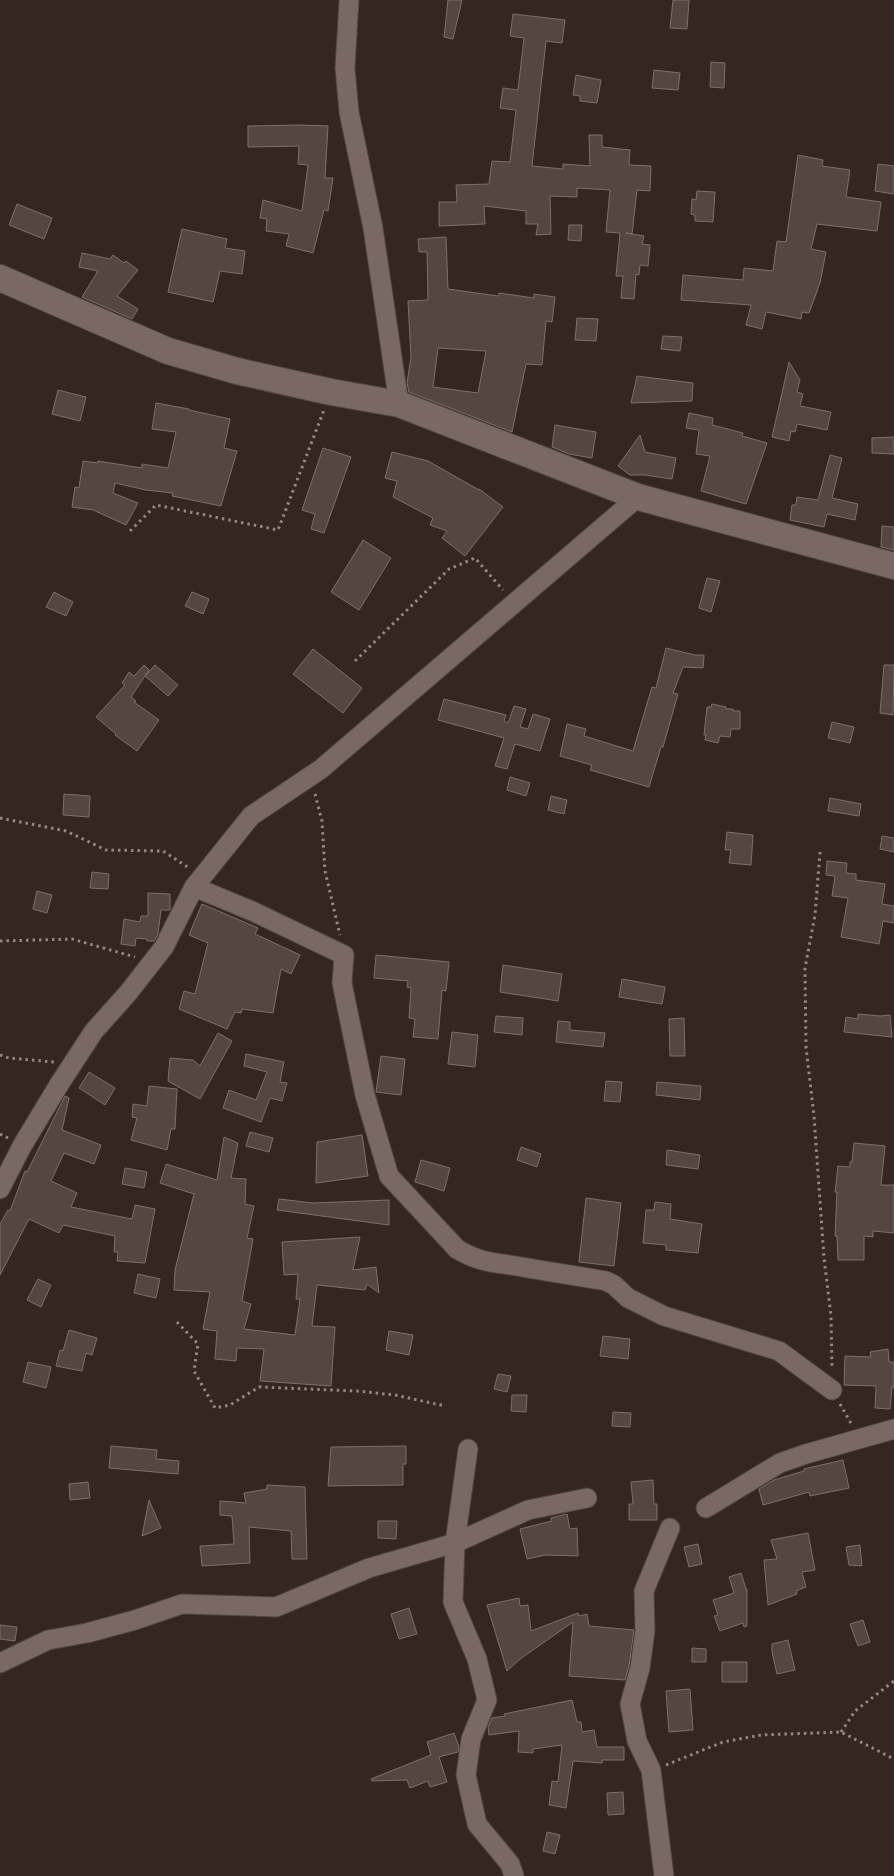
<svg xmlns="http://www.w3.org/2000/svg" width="894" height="1876" font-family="Inter,sans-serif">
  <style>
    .building { fill: #564642; stroke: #806e6a; fill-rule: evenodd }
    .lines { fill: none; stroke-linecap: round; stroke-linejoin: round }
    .street-casing { stroke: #514441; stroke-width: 21 }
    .secondary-casing { stroke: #514441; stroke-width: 28 }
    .path { stroke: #948784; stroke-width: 3; stroke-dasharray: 2.5 4; stroke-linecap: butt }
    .street { stroke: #7a6864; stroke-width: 19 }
    .secondary { stroke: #7a6864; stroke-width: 26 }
  </style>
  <rect width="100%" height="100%" fill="#352622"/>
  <path class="building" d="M 448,0 L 462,0 L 453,39 L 444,37 Z
    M 673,0 L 689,0 L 687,29 L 670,28 Z
    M 513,14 L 565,20 L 562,43 L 546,41 L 532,166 L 563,169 L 563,164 L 590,166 L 589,135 L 602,135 L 602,147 L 630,150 L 629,165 L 651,166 L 650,191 L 637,190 L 632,234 L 626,233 L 644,236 L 642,244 L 650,245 L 648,266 L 640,265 L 639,275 L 636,274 L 634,299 L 621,298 L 623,276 L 616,276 L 620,233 L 606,232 L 610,190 L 577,188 L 577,197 L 550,196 L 551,234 L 536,235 L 538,224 L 526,224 L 526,211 L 484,206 L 485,224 L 439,226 L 439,202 L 457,202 L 456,185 L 489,184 L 492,161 L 510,162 L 516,110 L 500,108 L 503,88 L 518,90 L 524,38 L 510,36 Z
    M 711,62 L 725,63 L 724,88 L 710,87 Z
    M 654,70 L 680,73 L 678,90 L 652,88 Z
    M 576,75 L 601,80 L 597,103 L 580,101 L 580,96 L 573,95 Z
    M 299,125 L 328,126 L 325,178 L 333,178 L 328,211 L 324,210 L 313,253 L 286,246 L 289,234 L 266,231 L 267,219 L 260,218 L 263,200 L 302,211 L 308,165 L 298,164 L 299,146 L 248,147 L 248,126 Z
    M 798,155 L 823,160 L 822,166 L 850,170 L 846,197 L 881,202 L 877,231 L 817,224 L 811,249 L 826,252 L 820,283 L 809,313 L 802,312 L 801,319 L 766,312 L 762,329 L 746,325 L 751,305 L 681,300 L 683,275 L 743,280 L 744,268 L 773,271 L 777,241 L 786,242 Z
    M 878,164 L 894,166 L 894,194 L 875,191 Z
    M 697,191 L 715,192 L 713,222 L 695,221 L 695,215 L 691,214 L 692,199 L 696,200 Z
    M 17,204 L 52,218 L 44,239 L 9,225 Z
    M 569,225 L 582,225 L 581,241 L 568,240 Z
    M 182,229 L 227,239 L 225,248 L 245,251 L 242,274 L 220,271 L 213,302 L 168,292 Z
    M 446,237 L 448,289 L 498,296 L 499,293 L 534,298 L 534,294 L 555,297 L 552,322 L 546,321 L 542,365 L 526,364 L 512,432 L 409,392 L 407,383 L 411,357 L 408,301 L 428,300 L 427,252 L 419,252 L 418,239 ZM 438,348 L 486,351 L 478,393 L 433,387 Z
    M 82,253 L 110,259 L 113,255 L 124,263 L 126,261 L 138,270 L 117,296 L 138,309 L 132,319 L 82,297 L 98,271 L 79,267 Z
    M 577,318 L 598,319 L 596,341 L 575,340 Z
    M 663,336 L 682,337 L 680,351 L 661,349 Z
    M 789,362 L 800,380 L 797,392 L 803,394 L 800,406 L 831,412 L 827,430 L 797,424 L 795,432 L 791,431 L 789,441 L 772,437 Z
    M 637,376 L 693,383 L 692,401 L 631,403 Z
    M 58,390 L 86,397 L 80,421 L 52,414 Z
    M 156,403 L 189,409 L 189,410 L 230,419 L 224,448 L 237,451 L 221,506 L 172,496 L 173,493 L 146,490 L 115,483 L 113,493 L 138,503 L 126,525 L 93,510 L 72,507 L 75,487 L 79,488 L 83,461 L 98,463 L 98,461 L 142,468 L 142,464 L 168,468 L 176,432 L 152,429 Z
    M 689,413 L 713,418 L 712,425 L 743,433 L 742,436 L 767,443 L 746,504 L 701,491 L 710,456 L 696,454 L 699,430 L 686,428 Z
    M 555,425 L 596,432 L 592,458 L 569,454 L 552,447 Z
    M 640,435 L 645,452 L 676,458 L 672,479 L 645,475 L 630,475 L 618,466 Z
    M 894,437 L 894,454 L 872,453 L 872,438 Z
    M 323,448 L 351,457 L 324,533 L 311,529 L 315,514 L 302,510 Z
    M 392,452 L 428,461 L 479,490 L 479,489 L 503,507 L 465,556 L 442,538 L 447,531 L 430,525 L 433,518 L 393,497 L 397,481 L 385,478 Z
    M 830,455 L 842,458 L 832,498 L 858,504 L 855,520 L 827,514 L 824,527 L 790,520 L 792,505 L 796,505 L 797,497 L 818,500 Z
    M 882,526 L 894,527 L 894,550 L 881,547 Z
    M 363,540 L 391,558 L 359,610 L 331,592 Z
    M 707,578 L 720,581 L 711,612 L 699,608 Z
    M 54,592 L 73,602 L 66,616 L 46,607 Z
    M 192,592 L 209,599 L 203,614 L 185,606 Z
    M 666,648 L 695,655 L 704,655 L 703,668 L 683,667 L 673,693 L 678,694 L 663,747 L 661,747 L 649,787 L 590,770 L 592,765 L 560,756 L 567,724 L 586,729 L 584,736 L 633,751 L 652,687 L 656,688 Z
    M 313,649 L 362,688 L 343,713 L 293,674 Z
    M 144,665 L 149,670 L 131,697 L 136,701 L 134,702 L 159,720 L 137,751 L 115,735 L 116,734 L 96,717 L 125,685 L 122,683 L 129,672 L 134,676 Z
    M 155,665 L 178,685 L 168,696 L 145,676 Z
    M 884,665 L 894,665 L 893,715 L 880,713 Z
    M 444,699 L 506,715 L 504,721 L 508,723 L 514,706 L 526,709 L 520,727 L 528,729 L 533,714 L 550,719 L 540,751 L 515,744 L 507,769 L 495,766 L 504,738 L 438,720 Z
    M 712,704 L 726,707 L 726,709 L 733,709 L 733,711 L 740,711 L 740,729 L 731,729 L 730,737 L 720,736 L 718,743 L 705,740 L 706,735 L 704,735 L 707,707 L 711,707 Z
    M 832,722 L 854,727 L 850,743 L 828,738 Z
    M 510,777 L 530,783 L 526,796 L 507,790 Z
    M 64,794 L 90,796 L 89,817 L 63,815 Z
    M 551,796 L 567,800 L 564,814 L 548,810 Z
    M 830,798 L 861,804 L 859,816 L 828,811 Z
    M 727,832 L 753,835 L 751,865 L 729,863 L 731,850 L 725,850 Z
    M 882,836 L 894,838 L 894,852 L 880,849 Z
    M 827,861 L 847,863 L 846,873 L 856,874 L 856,880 L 885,884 L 882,904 L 894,906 L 894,923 L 883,921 L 879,944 L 841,937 L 848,898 L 832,896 L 835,876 L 826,875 Z
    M 92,872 L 109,874 L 108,889 L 90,888 Z
    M 37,891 L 52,895 L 47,913 L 33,909 Z
    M 148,893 L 170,894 L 170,910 L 161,910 L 158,934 L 154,941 L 147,941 L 147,939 L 136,938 L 135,946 L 121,944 L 124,919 L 140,922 L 141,916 L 148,916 Z
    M 202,904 L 258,928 L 255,934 L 300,955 L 291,974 L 281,969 L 273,1013 L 242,1009 L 241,1013 L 235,1012 L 227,1029 L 179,1009 L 184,991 L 195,994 L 208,943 L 189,935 Z
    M 376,955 L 449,962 L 446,991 L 442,990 L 438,1039 L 413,1037 L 415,1019 L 409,1018 L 411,988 L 407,987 L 408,981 L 374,978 Z
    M 503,965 L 562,974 L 558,1001 L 500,992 Z
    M 622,979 L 665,987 L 662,1004 L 619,997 Z
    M 858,1014 L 880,1016 L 890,1015 L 892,1037 L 844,1032 L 846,1017 L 858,1019 Z
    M 496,1016 L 523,1018 L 522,1035 L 494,1032 Z
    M 684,1018 L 685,1056 L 670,1056 L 669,1019 Z
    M 558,1021 L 570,1022 L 570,1030 L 605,1033 L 603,1047 L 556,1042 Z
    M 452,1032 L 478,1035 L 475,1067 L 448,1064 Z
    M 218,1033 L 232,1041 L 200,1099 L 168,1081 L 170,1058 L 193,1060 L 200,1066 Z
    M 246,1054 L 284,1062 L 280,1082 L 287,1083 L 282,1101 L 270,1098 L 261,1122 L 223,1108 L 229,1090 L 256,1100 L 267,1072 L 244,1066 Z
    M 381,1056 L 405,1059 L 401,1095 L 376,1092 Z
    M 89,1072 L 115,1088 L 105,1105 L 79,1088 Z
    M 606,1081 L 622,1082 L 620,1102 L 604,1101 Z
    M 657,1082 L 701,1086 L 700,1100 L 656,1095 Z
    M 149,1086 L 177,1089 L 175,1129 L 171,1129 L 167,1150 L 131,1140 L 137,1118 L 132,1117 L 133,1104 L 147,1106 Z
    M 65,1096 L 69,1098 L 62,1130 L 101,1145 L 94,1164 L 64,1153 L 51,1181 L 77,1193 L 71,1207 L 132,1219 L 135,1205 L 155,1209 L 145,1263 L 117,1261 L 118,1252 L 114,1252 L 115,1236 L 63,1225 L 59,1233 L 29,1219 L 0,1275 L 0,1224 L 8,1210 L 10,1211 L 25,1171 L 27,1172 Z
    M 250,1132 L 273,1138 L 269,1152 L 246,1146 Z
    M 362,1135 L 368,1176 L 316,1183 L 317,1142 Z
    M 224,1137 L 238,1143 L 231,1178 L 246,1179 L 245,1204 L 254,1206 L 247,1238 L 253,1239 L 242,1301 L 251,1304 L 244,1329 L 295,1335 L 300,1299 L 296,1299 L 298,1274 L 284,1275 L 282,1242 L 360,1237 L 353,1270 L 376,1267 L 379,1293 L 367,1284 L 365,1290 L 317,1285 L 312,1326 L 335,1327 L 331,1386 L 260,1381 L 264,1349 L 237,1348 L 236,1361 L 215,1359 L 217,1331 L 203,1329 L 210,1292 L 174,1290 L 175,1270 L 194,1194 L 160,1183 L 166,1164 L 217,1180 Z
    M 854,1143 L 885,1146 L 881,1185 L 894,1185 L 894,1233 L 873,1231 L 873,1237 L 864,1236 L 864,1260 L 838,1260 L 837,1236 L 835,1236 L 837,1192 L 835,1192 L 838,1166 L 850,1167 L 850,1162 L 852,1162 Z
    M 521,1147 L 541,1154 L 537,1167 L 517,1160 Z
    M 667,1150 L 700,1155 L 698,1169 L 666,1165 Z
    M 421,1160 L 450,1168 L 444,1191 L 415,1182 Z
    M 125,1168 L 147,1172 L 144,1188 L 122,1184 Z
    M 586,1198 L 621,1203 L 614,1266 L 579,1262 Z
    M 279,1199 L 313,1203 L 389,1200 L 389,1225 L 277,1210 Z
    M 655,1202 L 671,1204 L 670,1219 L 702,1224 L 698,1253 L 666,1250 L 666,1245 L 643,1243 L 646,1210 L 654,1210 Z
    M 138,1274 L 160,1279 L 156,1298 L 134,1293 Z
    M 38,1279 L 51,1285 L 41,1307 L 27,1300 Z
    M 69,1330 L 97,1338 L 92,1355 L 86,1353 L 82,1371 L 56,1366 L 60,1350 L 63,1351 Z
    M 389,1331 L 413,1335 L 409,1355 L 386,1350 Z
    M 603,1336 L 630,1339 L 628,1359 L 600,1356 Z
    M 888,1349 L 889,1362 L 894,1362 L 894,1388 L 892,1387 L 890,1409 L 875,1408 L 876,1386 L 844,1385 L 845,1356 L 871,1357 L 870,1352 Z
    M 28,1362 L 51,1367 L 46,1388 L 23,1382 Z
    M 498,1374 L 511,1376 L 507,1392 L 494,1389 Z
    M 512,1395 L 527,1395 L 526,1412 L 511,1411 Z
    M 613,1412 L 631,1413 L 630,1427 L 612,1426 Z
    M 111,1446 L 157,1450 L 156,1459 L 179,1461 L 178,1474 L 109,1468 Z
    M 406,1446 L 406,1464 L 403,1464 L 403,1485 L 328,1486 L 331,1447 Z
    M 843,1460 L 849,1488 L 810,1496 L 809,1492 L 763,1505 L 759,1489 L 774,1480 L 804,1471 L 804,1469 Z
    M 653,1480 L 654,1504 L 657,1504 L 657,1520 L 629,1520 L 629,1504 L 633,1504 L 631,1482 Z
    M 88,1482 L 90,1498 L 70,1500 L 69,1484 Z
    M 267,1485 L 305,1487 L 307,1559 L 292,1559 L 291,1531 L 249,1527 L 250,1563 L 202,1566 L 200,1546 L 234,1544 L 232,1516 L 220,1515 L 220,1501 L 246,1503 L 244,1493 L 267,1489 Z
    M 149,1500 L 161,1528 L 142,1536 Z
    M 567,1514 L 570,1529 L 577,1528 L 578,1556 L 546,1555 L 527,1559 L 520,1529 L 552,1521 L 551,1518 Z
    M 378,1521 L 397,1521 L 396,1539 L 378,1538 Z
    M 808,1533 L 815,1570 L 802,1572 L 806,1587 L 796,1591 L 797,1594 L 768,1605 L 764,1560 L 777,1559 L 771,1540 Z
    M 698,1544 L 702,1564 L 689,1567 L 684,1547 Z
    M 860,1545 L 862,1566 L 849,1565 L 846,1547 Z
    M 741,1573 L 746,1589 L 747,1589 L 747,1626 L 744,1627 L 743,1623 L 720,1631 L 714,1616 L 718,1615 L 713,1600 L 734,1593 L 729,1577 Z
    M 519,1598 L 520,1606 L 528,1605 L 531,1631 L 578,1613 L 579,1616 L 587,1614 L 589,1626 L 634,1630 L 629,1666 L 625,1680 L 569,1676 L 573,1622 L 520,1659 L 507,1671 L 487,1605 Z
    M 409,1608 L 417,1634 L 399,1639 L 391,1614 Z
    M 863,1620 L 870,1642 L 858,1646 L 850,1624 Z
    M 0,1625 L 17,1627 L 15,1641 L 0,1639 Z
    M 788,1640 L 795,1670 L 777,1674 L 772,1652 L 772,1644 Z
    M 692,1648 L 706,1649 L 706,1662 L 692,1662 Z
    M 722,1662 L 747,1662 L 747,1682 L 722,1682 Z
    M 690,1689 L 693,1730 L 669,1732 L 666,1691 Z
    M 572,1700 L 577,1722 L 581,1722 L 582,1732 L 594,1730 L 597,1747 L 624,1747 L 624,1760 L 602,1760 L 602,1763 L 573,1761 L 566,1808 L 549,1805 L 552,1781 L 558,1782 L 562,1745 L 533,1749 L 533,1753 L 518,1752 L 519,1731 L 489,1735 L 488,1727 L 492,1718 L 505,1716 L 504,1714 Z
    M 454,1733 L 459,1747 L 458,1752 L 439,1757 L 447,1782 L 430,1787 L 428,1781 L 410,1788 L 407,1780 L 372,1781 L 371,1779 L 431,1755 L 427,1742 Z
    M 623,1792 L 624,1814 L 608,1815 L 607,1793 Z
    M 547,1832 L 560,1835 L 555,1854 L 543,1851 Z"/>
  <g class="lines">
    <g class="street-casing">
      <path id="street" d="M 349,0 L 345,68 L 349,112 L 373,228 L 399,404
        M 194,887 L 252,911 L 344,955 L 342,983 L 365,1095 L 389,1176 L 457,1249 C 482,1264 495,1262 522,1267 C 550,1272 578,1276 606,1281 L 614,1285 L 628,1298 L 664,1316 L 779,1351 L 832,1390
        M 0,1189 L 22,1146 L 60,1083 L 94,1031 L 128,993 L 164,947 L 194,887 L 251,816 L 321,769 L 638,497
        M 468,1449 L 455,1543 L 453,1602 L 477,1659 L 487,1700 L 471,1739 L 466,1775 L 477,1824 L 510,1864 L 514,1876
        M 706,1508 L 780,1463 L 806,1454 L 894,1429
        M 0,1663 L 48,1640 L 87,1633 L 135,1620 L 182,1604 L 276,1607 L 369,1568 L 455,1543 L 528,1510 L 587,1498
        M 664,1876 L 651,1770 L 637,1741 L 630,1704 L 640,1668 L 645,1631 L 644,1591 L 670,1528"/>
    </g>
    <g class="secondary-casing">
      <path id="secondary" d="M 0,278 L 168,351 L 237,371 L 331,392 L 399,404 L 638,497 L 894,566"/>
    </g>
    <path class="path" d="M 130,531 L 156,505 L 278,530 L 324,410
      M 355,661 L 449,569 L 475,558 L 503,590
      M 315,794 L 322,821 L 325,871 L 340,935
      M 0,818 L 66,831 L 106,850 L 163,851 L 189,868
      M 820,852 L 815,915 L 805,968 L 806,1047 L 814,1116 L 824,1258 L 831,1316 L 832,1368
      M 0,941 L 72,939 L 135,957
      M 0,1055 L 9,1058 L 54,1062
      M 0,1134 L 8,1138
      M 177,1322 L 198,1344 L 194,1371 L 215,1408 L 230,1405 L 259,1387 L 357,1391 L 395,1395 L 445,1406
      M 840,1404 L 852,1425
      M 841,1732 L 855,1711 L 894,1681
      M 666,1765 L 723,1742 L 761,1735 L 841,1732 L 894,1759"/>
    <use href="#street" class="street"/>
    <use href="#secondary" class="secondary"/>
  </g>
</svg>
